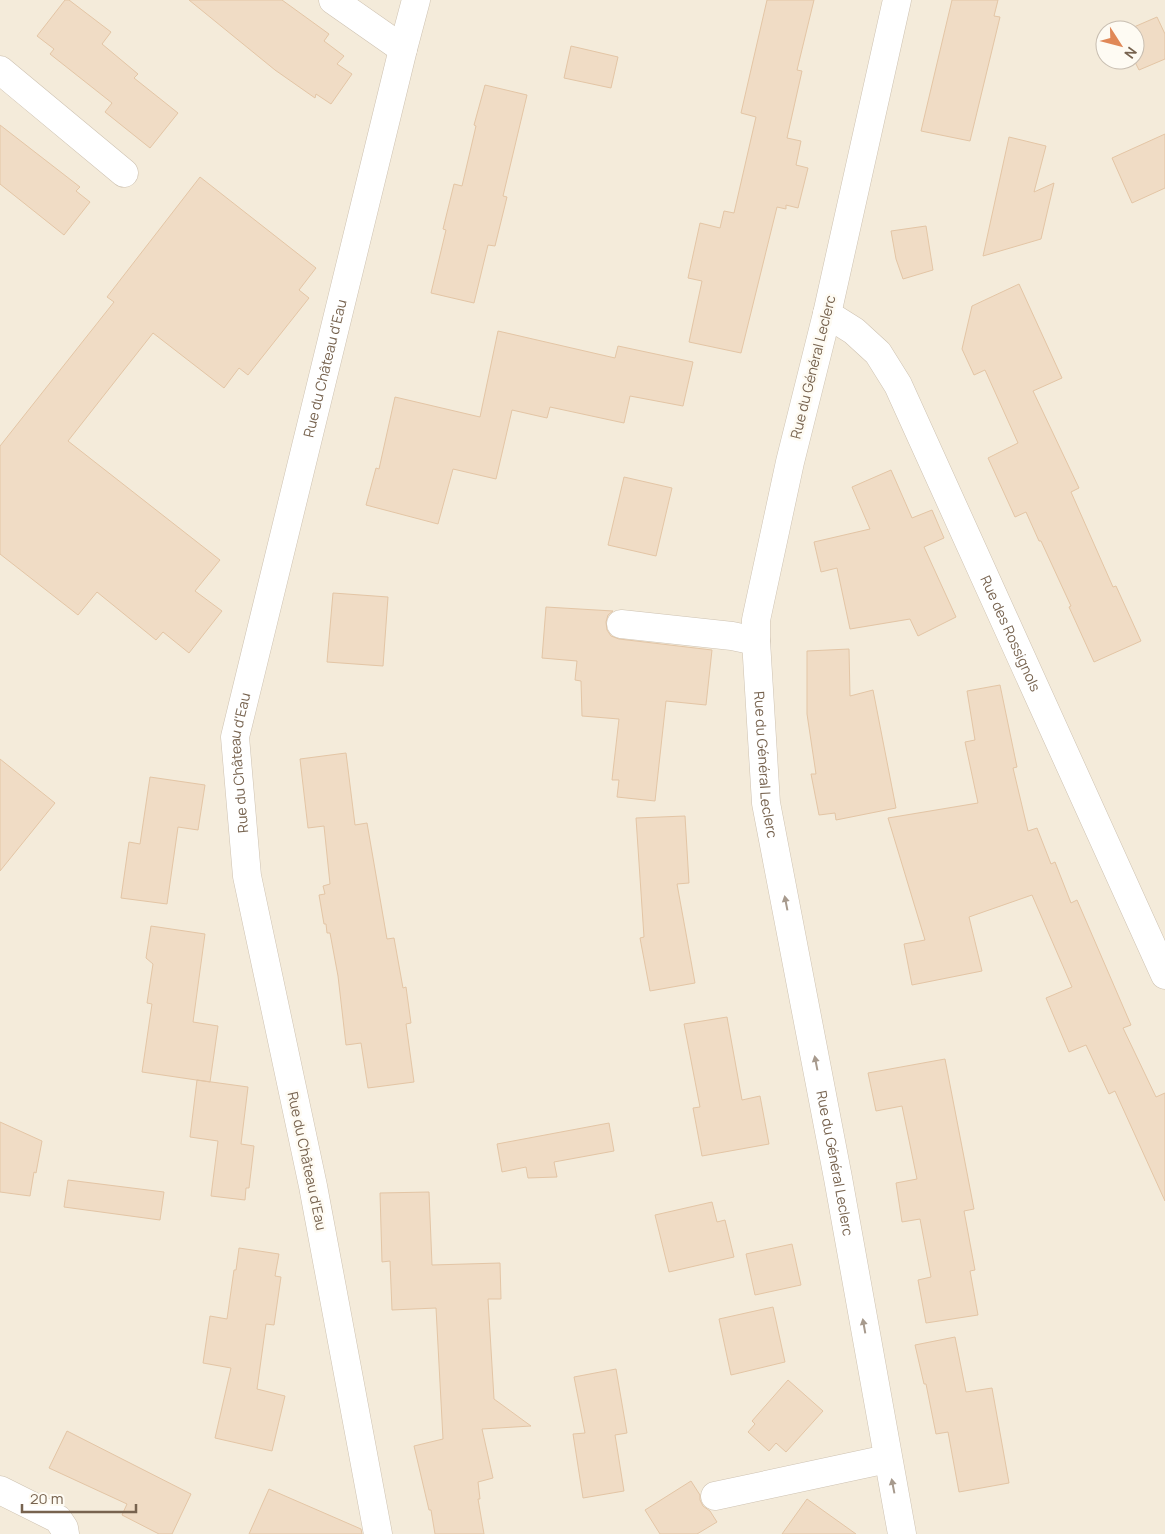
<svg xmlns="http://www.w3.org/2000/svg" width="1165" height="1534" font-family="Manrope,sans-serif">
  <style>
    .residential { fill: #f4ebda; fill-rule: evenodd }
    .building { fill: #f0dcc5; stroke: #e3c5a5 }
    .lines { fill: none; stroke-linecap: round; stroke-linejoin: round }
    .minor-casing { stroke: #cec2b1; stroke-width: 29 }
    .minor { stroke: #fff; stroke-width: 28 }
    .oneway { fill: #a79a8d }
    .labels { text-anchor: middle; stroke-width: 5; stroke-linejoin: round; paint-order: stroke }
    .street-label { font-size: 14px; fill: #77634f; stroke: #fefbf3 }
  </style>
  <rect width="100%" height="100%" fill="#fcf8ec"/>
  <path class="residential" d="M 0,0 L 1165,0 L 1165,1534 L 0,1534 ZM 1105,30 L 1135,30 L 1135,60 L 1105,60 Z"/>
  <path class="building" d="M 65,0 L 69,0 L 111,32 L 102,44 L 138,74 L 134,78 L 178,113 L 150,148 L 105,112 L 112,103 L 50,54 L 54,49 L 37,36 Z
    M 189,0 L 282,0 L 329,34 L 324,41 L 344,56 L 337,64 L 352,74 L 331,104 L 316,94 L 315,98 L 275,70 Z
    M 767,0 L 814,0 L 797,70 L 802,71 L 787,138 L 801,141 L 796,165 L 808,168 L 798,208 L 786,205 L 786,209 L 777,207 L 741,353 L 689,342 L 702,281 L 688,278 L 700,223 L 720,228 L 724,211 L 734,213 L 756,117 L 741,113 Z
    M 952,0 L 998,0 L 994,16 L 1000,17 L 970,141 L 921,131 Z
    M 1157,17 L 1165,34 L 1165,59 L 1139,70 L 1134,60 L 1135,30 L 1127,30 Z
    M 571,46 L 618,57 L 611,88 L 564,78 Z
    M 485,85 L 527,95 L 503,196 L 507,197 L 495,246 L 488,245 L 474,303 L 431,293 L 446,230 L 443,229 L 454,184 L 462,186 L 476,126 L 474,125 Z
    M 0,125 L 80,187 L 76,191 L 90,202 L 64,235 L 0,184 Z
    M 1165,134 L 1165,188 L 1132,203 L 1112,158 Z
    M 1009,137 L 1046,146 L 1034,192 L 1054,183 L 1041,239 L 983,256 Z
    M 200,177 L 316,268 L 299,290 L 309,298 L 248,375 L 239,368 L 224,388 L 153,333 L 68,441 L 220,560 L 195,591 L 222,611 L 189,653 L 163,632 L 156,640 L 97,592 L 78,615 L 0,554 L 0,446 L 114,302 L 107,297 Z
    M 926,226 L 933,270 L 903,279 L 896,259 L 891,231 Z
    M 1019,284 L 1062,378 L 1033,391 L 1079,488 L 1071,492 L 1113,587 L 1116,586 L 1141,641 L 1094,662 L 1069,607 L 1071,606 L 1041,541 L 1039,541 L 1026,512 L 1015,517 L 988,458 L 1018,443 L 985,370 L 974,375 L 962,349 L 972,306 Z
    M 498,331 L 615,358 L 618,346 L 693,362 L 683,406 L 630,396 L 624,423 L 550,407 L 547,418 L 512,410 L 496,479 L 453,469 L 438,524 L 366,505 L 376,468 L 379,469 L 395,397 L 480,417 Z
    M 891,470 L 912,518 L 932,510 L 944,538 L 924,547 L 956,617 L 918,636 L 910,619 L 850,629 L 837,568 L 821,572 L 814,542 L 870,529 L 852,487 Z
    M 624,477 L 672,488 L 656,556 L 608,545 Z
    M 333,593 L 388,597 L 383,666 L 327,662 Z
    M 546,607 L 613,611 L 608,615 L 606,622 L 607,630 L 611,636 L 619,639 L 712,650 L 706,705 L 666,701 L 655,801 L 617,797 L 619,780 L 612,780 L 619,719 L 582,716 L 581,681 L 575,680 L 577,661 L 542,658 Z
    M 849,649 L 850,696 L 873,690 L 896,808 L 836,820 L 835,813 L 819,815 L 811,774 L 816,774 L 807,714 L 807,651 Z
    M 1000,685 L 1017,767 L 1013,768 L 1028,831 L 1037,828 L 1051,864 L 1055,862 L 1071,903 L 1077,900 L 1131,1025 L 1123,1028 L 1156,1097 L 1165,1093 L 1165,1201 L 1115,1091 L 1109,1094 L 1086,1045 L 1069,1052 L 1046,998 L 1072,987 L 1032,895 L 969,917 L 982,971 L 912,985 L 904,944 L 925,940 L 888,818 L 978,803 L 965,742 L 975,740 L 967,691 Z
    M 346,753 L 355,825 L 367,823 L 387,939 L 394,938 L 403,988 L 406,987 L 411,1023 L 406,1024 L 414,1082 L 368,1088 L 361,1043 L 346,1045 L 338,976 L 330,933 L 327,933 L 326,924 L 324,924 L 319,895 L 325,894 L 323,886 L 330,884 L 324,826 L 308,828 L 300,759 Z
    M 0,759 L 55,803 L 0,871 Z
    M 150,777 L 205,785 L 198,830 L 178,827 L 167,904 L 121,898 L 129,842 L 140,844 Z
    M 685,816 L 689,883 L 677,884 L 695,983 L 650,991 L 640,938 L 644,937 L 636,818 Z
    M 151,926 L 205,934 L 193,1022 L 218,1026 L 210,1082 L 142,1072 L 152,1004 L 147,1003 L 153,964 L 146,958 Z
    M 727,1017 L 742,1100 L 760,1096 L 769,1144 L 702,1156 L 693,1108 L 700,1107 L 684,1024 Z
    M 945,1059 L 974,1209 L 964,1211 L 975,1270 L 970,1271 L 978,1315 L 926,1323 L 918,1280 L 931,1277 L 920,1219 L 902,1222 L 896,1183 L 917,1179 L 902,1106 L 876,1111 L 868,1073 Z
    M 197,1080 L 248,1087 L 241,1144 L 254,1146 L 249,1188 L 246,1188 L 245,1200 L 211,1196 L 218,1141 L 190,1137 Z
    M 0,1122 L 42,1141 L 36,1173 L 34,1172 L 30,1196 L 0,1192 Z
    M 609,1123 L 614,1151 L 554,1162 L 557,1177 L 528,1178 L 526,1167 L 502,1172 L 497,1144 Z
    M 68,1180 L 164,1192 L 160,1220 L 64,1207 Z
    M 429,1192 L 432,1265 L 500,1263 L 501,1299 L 488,1299 L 494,1399 L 531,1426 L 482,1429 L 493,1478 L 478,1482 L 480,1499 L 478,1499 L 484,1534 L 435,1534 L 431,1510 L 429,1510 L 414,1446 L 443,1439 L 436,1308 L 392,1310 L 390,1261 L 382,1262 L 380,1193 Z
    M 712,1202 L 717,1222 L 725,1220 L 734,1257 L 669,1272 L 655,1215 Z
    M 792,1244 L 801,1285 L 755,1295 L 746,1254 Z
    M 239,1248 L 279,1254 L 275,1276 L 281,1277 L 274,1325 L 266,1324 L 257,1389 L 285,1396 L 272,1451 L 215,1438 L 231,1368 L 203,1363 L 210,1316 L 227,1319 L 234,1270 L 236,1270 Z
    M 773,1307 L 785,1362 L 731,1375 L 719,1319 Z
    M 955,1337 L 966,1392 L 992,1388 L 1009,1483 L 959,1492 L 948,1432 L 936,1434 L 926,1384 L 924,1384 L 915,1345 Z
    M 616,1369 L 627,1433 L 615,1435 L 624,1491 L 583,1498 L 573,1434 L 585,1433 L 574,1377 Z
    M 788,1380 L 823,1411 L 786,1452 L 776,1443 L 769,1451 L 748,1432 L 755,1424 L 752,1421 Z
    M 67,1431 L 191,1494 L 172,1534 L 159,1534 L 122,1515 L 127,1504 L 49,1468 Z
    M 691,1481 L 700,1495 L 700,1500 L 703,1506 L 710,1511 L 717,1522 L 697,1534 L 660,1534 L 645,1510 Z
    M 269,1489 L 361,1529 L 362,1534 L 249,1534 Z
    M 807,1499 L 856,1534 L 782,1534 Z"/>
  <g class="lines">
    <g class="minor-casing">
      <g id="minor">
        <path d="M 333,0 L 403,49"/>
        <path id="s1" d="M 897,0 L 827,314 L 790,462 L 756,620 L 756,641 L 766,803 L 838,1178 L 902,1534"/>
        <path d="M 0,70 L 124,173"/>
        <path id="s2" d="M 827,314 L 854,331 L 878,353 L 898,385 L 1165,975"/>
        <path d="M 621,624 L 732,636 L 756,641"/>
        <path d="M 0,1490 L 58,1519 L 64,1528 L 65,1534"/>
        <path d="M 715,1496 L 887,1459"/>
        <path id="s3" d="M 378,1534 L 313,1186 L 247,876 L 235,737 L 403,49 L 416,0"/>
      </g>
    </g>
    <use href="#minor" class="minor"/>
  </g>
  <defs><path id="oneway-solid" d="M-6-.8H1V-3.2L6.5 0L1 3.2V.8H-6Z" transform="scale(1.25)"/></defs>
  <g class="oneway">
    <use href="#oneway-solid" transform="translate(786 903) rotate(-101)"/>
    <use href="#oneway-solid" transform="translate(816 1063) rotate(-101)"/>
    <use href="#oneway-solid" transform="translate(864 1326) rotate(-100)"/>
    <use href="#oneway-solid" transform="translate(893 1486) rotate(-101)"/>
  </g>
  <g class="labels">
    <g class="street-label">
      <text transform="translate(813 367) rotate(-76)" y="5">Rue du Général Leclerc</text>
      <text dy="5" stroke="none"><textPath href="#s3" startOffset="1190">Rue du Château d'Eau</textPath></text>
      <text dy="5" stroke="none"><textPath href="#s2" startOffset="375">Rue des Rossignols</textPath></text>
      <text dy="5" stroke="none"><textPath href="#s3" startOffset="785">Rue du Château d'Eau</textPath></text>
      <text dy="5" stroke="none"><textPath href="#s1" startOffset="781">Rue du Général Leclerc</textPath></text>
      <text transform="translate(307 1161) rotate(78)" y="5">Rue du Château d'Eau</text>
      <text dy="5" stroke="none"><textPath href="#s1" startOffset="1186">Rue du Général Leclerc</textPath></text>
    </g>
  </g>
  <g transform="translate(1120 45) rotate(126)"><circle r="24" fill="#fefbf3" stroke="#c8beb1"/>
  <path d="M0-4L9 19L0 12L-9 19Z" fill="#e08857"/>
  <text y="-8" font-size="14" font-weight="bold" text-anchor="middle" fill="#77634f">N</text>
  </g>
  <path d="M22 1504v8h114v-8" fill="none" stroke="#77634f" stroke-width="2.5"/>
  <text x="30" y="1504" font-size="15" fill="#77634f" stroke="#fefbf3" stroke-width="4" paint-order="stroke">20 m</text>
</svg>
